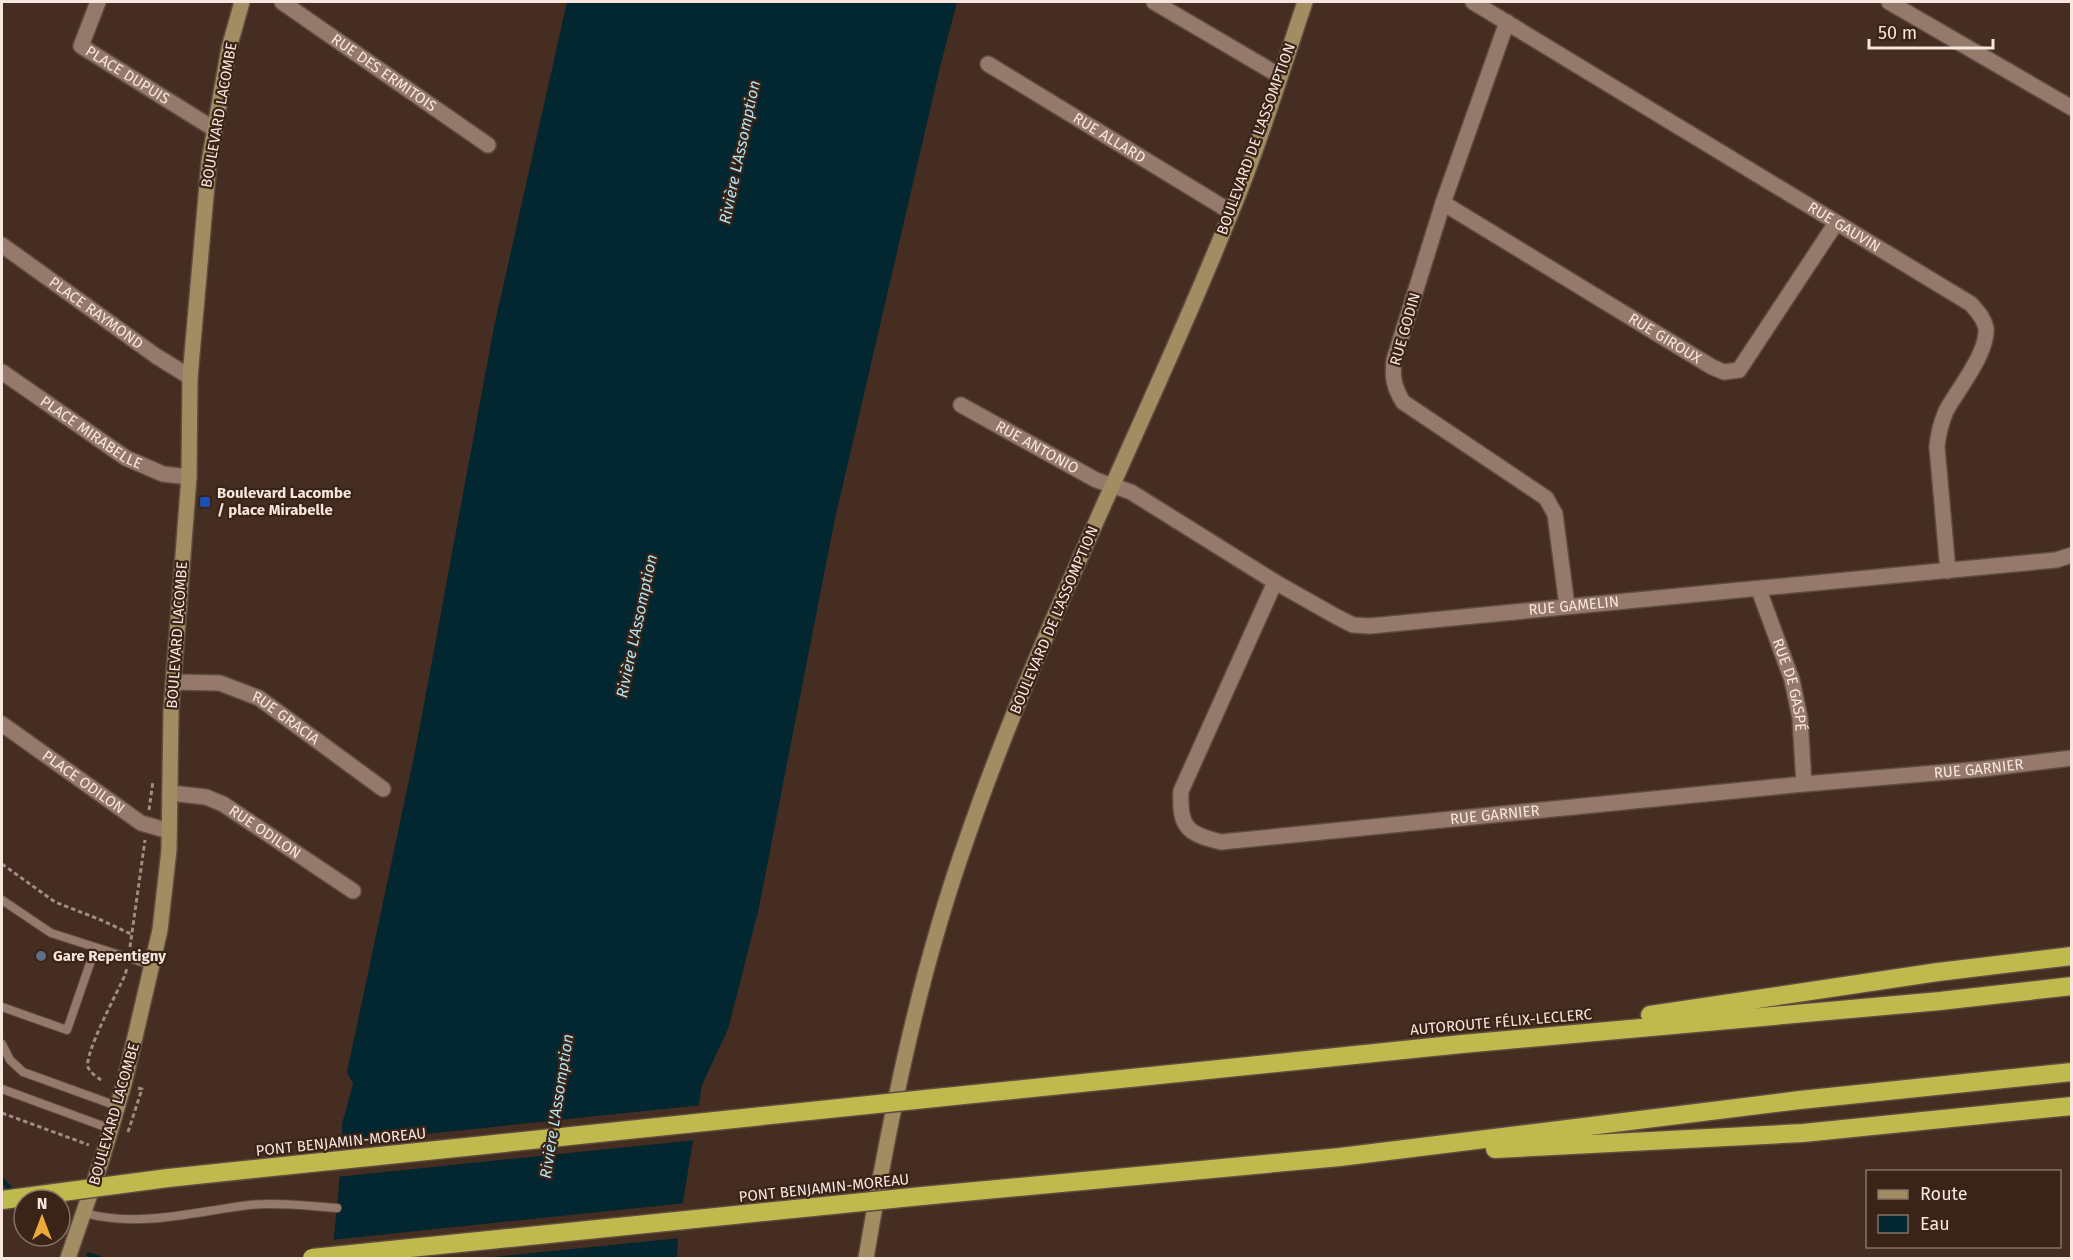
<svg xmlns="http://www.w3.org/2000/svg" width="2073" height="1260" font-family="'Fira Sans',sans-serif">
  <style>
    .water { fill: #022731 }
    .pier { fill: #452d21 }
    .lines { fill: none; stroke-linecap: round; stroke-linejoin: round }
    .stream { stroke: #022731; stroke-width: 5 }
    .lane-casing { stroke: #5f4b40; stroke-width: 10 }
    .street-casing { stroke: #5f4b40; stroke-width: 18 }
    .secondary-casing { stroke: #5f4b40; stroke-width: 18 }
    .highway-casing { stroke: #5f4b40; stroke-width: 21 }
    .path { stroke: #a08c83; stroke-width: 3; stroke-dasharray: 4.5 3; stroke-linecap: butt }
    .lane { stroke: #95796b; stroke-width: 8 }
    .street { stroke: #95796b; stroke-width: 15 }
    .secondary { stroke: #a28c62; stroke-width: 15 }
    .highway { stroke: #bfba4e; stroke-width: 18 }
    .highway-bridge-casing { stroke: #5f4b40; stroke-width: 21; stroke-linecap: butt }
    .highway-bridge { stroke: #bfba4e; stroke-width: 18 }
    .transit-dot { fill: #1a4fb4; stroke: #3a2317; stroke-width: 2 }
    .service-dot { fill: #5c6f8a; stroke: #3a2317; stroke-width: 2 }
    .labels { text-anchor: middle; stroke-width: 4.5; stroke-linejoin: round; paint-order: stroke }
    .street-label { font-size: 15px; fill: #f6e6de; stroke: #3a2317 }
    .poi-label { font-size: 15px; font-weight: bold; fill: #f6e6de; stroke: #3a2317; text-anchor: start }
    .water-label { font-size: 16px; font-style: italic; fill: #ade5f8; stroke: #3a2317 }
  </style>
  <rect width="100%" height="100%" fill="#452d21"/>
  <path class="water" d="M 567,2 L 957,2 L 940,67 L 834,523 L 758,912 L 728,1029 L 702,1085 L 678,1233 L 677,1258 L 332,1258 L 343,1142 L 342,1124 L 353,1084 L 347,1072 L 416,747 L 494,327 Z"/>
  <path class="pier" d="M 702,1105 L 696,1140 L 336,1177 L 340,1143 Z
    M 686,1203 L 681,1238 L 483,1258 L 329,1258 L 331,1240 Z"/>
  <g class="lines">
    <path class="stream" d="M 2,1180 L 15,1194
      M 89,1255 L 99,1258"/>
    <g class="lane-casing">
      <path id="lane" d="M 2,900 L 51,933 L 151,965
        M 2,1007 L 67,1030 L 95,949
        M 2,1044 L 10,1060 L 23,1072 L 117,1106
        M 2,1089 L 111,1129
        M 84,1213 C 140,1228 193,1212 249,1205 C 277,1202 308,1206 337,1208"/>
    </g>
    <g class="street-casing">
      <g id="street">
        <path id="s1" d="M 98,2 L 81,46 L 214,129"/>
        <path id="s2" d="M 282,2 L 488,145"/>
        <path d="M 1154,2 L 1280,76"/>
        <path id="s3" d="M 1473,2 L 1971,304 C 1977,311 1984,318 1986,328 C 1988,353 1958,389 1946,411 C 1941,423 1938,434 1937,447 L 1948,571"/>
        <path d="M 1889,2 L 2072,108"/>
        <path d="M 1507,22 L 1443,203 L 1394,360 C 1392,378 1394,387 1403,402 L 1546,498 L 1555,514 L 1567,606"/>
        <path id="s4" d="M 988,64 L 1231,212"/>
        <path id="s5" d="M 1443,203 L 1712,367 L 1724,372 L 1739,370 L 1836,223"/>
        <path id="s6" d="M 2,245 L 156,356 L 190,377"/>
        <path id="s7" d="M 2,372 L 126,458 L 163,474 L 189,477"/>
        <path id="s8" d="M 961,405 L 1096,480 L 1131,492 L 1275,582 L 1337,617 L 1353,625 L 1370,626 C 1599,602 1827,583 2056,560 L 2072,555"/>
        <path id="s9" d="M 1275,582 L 1181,791 C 1179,827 1187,834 1221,842 L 1804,784 L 1982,769 L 2072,758"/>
        <path id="s10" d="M 1759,590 L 1792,680 L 1800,718 L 1804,784"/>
        <path id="s11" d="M 173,682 L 220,683 L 259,698 L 383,789"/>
        <path id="s12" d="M 2,724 L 141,823 L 169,831"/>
        <path id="s13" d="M 170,793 L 206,797 L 223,804 L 353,891"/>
      </g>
    </g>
    <g class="secondary-casing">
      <path id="secondary" d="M 68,1258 L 102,1159 L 124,1084 L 160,930 L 169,850 L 171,712 L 189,477 L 190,377 L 209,162 L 229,48 L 242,2
        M 866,1258 C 890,1117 918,977 966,841 C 1042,621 1151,414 1237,198 C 1263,134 1283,67 1305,2"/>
    </g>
    <g class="highway-casing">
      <path id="highway" d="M 1650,1015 L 1938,972 L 2072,956
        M 935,1098 L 1462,1044 L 1940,1001 L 2072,986
        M 1495,1149 L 1803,1133 L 2072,1106
        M 922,1196 L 1340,1157 L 1800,1100 L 2072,1072"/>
    </g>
    <path class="path" d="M 149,810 L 153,781
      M 2,864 L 55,902 L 101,920 L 131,934
      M 130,947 L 145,840
      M 101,1080 C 97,1077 90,1073 88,1067 C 84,1054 118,991 125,975 L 127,968
      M 2,1113 L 89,1145
      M 128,1132 L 142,1089 L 138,1088"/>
    <use href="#lane" class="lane"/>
    <use href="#street" class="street"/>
    <use href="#secondary" class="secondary"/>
    <use href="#highway" class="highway"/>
    <g class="highway-bridge-casing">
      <path id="highway-bridge" d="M 2,1200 L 168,1178 L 935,1098
        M 312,1258 L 922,1196"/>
    </g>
    <use href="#highway-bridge" class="highway-bridge"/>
  </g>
  <rect class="transit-dot" x="199" y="496" width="12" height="12" rx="3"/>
  <circle class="service-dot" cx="41" cy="956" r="6"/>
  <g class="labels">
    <g class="street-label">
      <text dy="5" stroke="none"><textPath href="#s2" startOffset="124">RUE DES ERMITOIS</textPath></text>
      <text dy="5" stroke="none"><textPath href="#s1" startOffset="102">PLACE DUPUIS</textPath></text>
      <text transform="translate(219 115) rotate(-80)" y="5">BOULEVARD LACOMBE</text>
      <text dy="5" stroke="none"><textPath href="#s4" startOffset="142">RUE ALLARD</textPath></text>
      <text transform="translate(1256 139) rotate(-70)" y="5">BOULEVARD DE L'ASSOMPTION</text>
      <text dy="5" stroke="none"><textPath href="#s3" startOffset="434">RUE GAUVIN</textPath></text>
      <text dy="5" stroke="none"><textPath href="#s6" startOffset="116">PLACE RAYMOND</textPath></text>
      <text transform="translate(1405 329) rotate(-74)" y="5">RUE GODIN</text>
      <text dy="5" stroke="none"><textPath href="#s5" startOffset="260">RUE GIROUX</textPath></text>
      <text dy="5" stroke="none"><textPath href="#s7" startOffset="108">PLACE MIRABELLE</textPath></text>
      <text dy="5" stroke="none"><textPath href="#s8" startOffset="87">RUE ANTONIO</textPath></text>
      <text dy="5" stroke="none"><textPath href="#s8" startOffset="672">RUE GAMELIN</textPath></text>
      <text transform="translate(1054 620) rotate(-67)" y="5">BOULEVARD DE L'ASSOMPTION</text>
      <text transform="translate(177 635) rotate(-86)" y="5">BOULEVARD LACOMBE</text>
      <text dy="5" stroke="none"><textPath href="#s10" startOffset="100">RUE DE GASPÉ</textPath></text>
      <text dy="5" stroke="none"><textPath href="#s11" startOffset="122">RUE GRACIA</textPath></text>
      <text dy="5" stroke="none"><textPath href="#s9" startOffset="1065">RUE GARNIER</textPath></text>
      <text dy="5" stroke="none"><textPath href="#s12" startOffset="100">PLACE ODILON</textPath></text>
      <text dy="5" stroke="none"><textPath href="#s9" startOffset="579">RUE GARNIER</textPath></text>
      <text dy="5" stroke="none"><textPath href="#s13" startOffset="105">RUE ODILON</textPath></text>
      <text transform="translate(1501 1022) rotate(-5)" y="5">AUTOROUTE FÉLIX-LECLERC</text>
      <text transform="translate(114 1114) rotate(-74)" y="5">BOULEVARD LACOMBE</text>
      <text transform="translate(341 1142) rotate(-6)" y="5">PONT BENJAMIN-MOREAU</text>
      <text transform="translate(824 1188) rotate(-6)" y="5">PONT BENJAMIN-MOREAU</text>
    </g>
    <g class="poi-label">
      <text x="217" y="498">Boulevard Lacombe<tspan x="217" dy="17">/ place Mirabelle</tspan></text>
      <text x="53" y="961">Gare Repentigny</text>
    </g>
    <g class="water-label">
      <text transform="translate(739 152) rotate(-78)" y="6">Rivière L'Assomption</text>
      <text transform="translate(636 626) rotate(-78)" y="6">Rivière L'Assomption</text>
      <text transform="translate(556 1106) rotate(-81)" y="6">Rivière L'Assomption</text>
    </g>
  </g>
  <rect width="2073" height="1260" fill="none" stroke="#f6e6de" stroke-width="6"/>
  <rect x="1866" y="1170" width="195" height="78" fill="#3a2317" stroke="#857167" stroke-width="1.5"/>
  <rect x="1878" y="1190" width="30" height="9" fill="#a28c62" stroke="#857167" stroke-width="1.5"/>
  <text x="1920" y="1200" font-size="18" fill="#f6e6de">Route</text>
  <rect x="1878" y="1215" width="30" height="18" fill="#022731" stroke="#857167" stroke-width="1.5"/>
  <text x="1920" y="1230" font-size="18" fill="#f6e6de">Eau</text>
  <g transform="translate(42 1218)"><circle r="28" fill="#3a2317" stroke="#857167" stroke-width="1.5"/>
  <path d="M0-4.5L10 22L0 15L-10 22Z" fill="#eca93b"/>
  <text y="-9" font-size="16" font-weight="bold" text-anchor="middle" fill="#f6e6de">N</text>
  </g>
  <path d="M1869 39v9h124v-9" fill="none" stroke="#f6e6de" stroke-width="3"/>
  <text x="1878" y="39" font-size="18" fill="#f6e6de" stroke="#3a2317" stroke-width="4.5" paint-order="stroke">50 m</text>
</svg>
